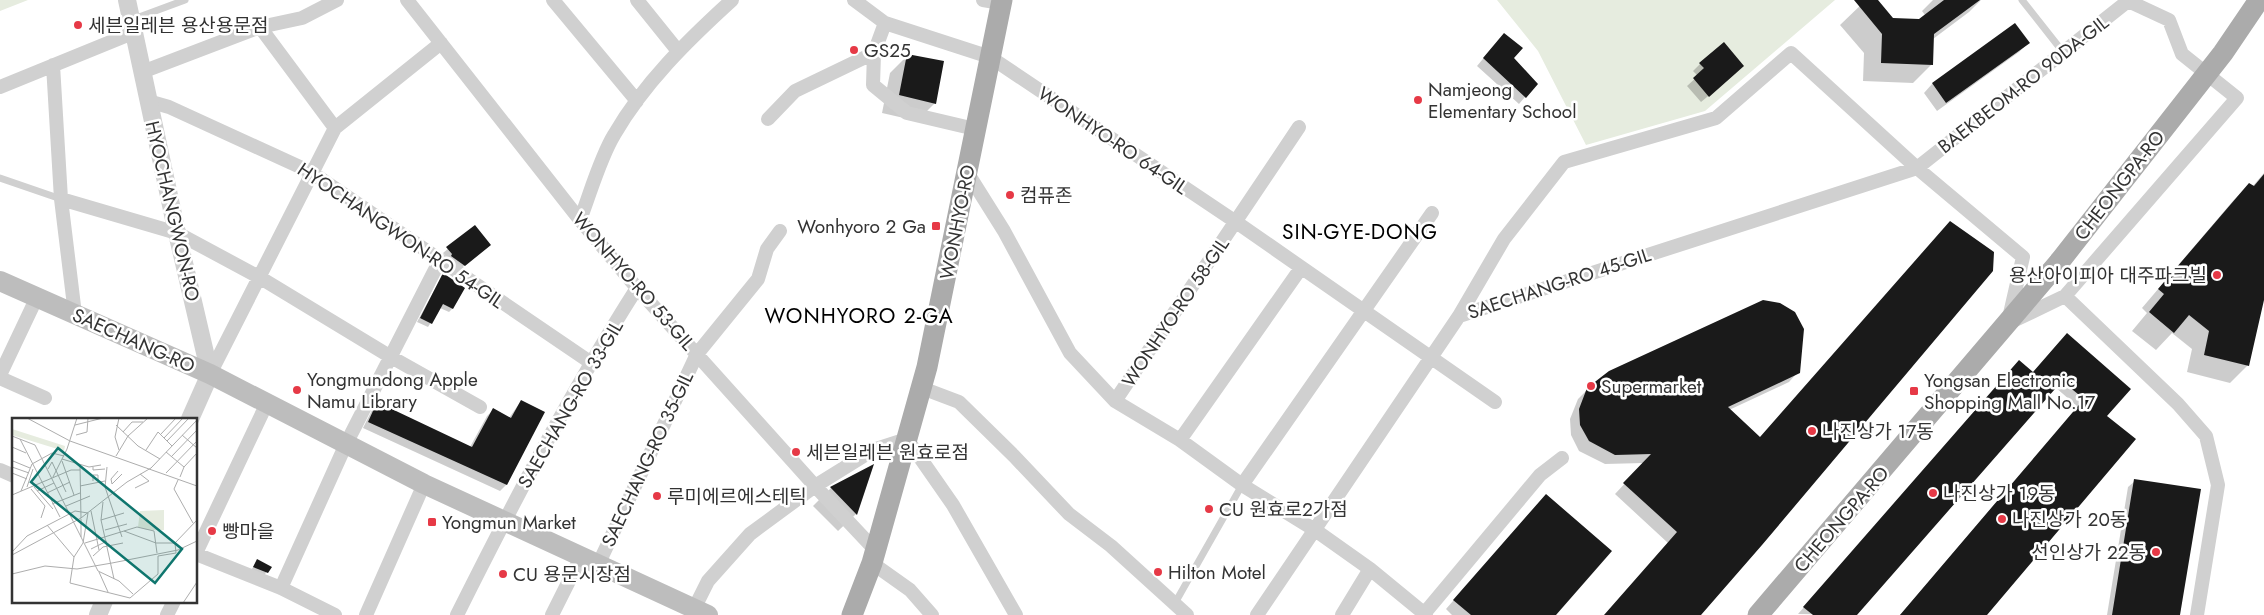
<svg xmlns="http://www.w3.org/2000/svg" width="2264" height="615" font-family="Jost,'Noto Sans KR',sans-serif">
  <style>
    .green { fill: #e6ecdf }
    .shadow { fill: #0003 }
    .building { fill: #1a1a1a }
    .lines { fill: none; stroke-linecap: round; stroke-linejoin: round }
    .service { stroke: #d0d0d0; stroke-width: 7 }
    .minor { stroke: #d0d0d0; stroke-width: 14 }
    .tertiary { stroke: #d0d0d0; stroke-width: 18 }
    .secondary { stroke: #bdbdbd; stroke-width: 20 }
    .primary { stroke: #ababab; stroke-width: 21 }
    .primary-bridge { stroke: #ababab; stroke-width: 21 }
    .poi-dot { fill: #e63946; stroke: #fff; stroke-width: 2 }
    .labels { text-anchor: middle; stroke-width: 5; stroke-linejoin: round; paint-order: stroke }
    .poi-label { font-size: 19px; fill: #333; stroke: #fff; text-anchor: start }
    .street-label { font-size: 19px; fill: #333; stroke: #fff }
    .quarter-label { font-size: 21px; letter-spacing: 1px; fill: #000; stroke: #fff }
    .inset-road { fill: none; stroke: #adadad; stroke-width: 1 }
    .view { fill: #0f766e; fill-opacity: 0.15; stroke: #0f766e; stroke-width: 2.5 }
    .inset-edge { fill: none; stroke: #333; stroke-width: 2.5 }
  </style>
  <rect width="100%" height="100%" fill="#fff"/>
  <path class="green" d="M 0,0 L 28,0 L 0,11 Z
    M 1497,0 L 1835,0 L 1705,111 L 1586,145 L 1538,51 Z"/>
  <path class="shadow" d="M 1866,0 L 1876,0 L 1892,19 L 1919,20 L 1925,15 L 1922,11 L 1933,0 L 1981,0 L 1969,12 L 1933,39 L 1931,65 L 1913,83 L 1863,81 L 1864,53 L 1840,25 Z
    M 2015,25 L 2028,43 L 2019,52 L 1937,111 L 1924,93 L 1932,84 Z
    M 1497,42 L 1512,58 L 1525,97 L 1519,104 L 1477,66 Z
    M 908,55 L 935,103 L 917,121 L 882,113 L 890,73 Z
    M 1700,64 L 1736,73 L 1701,102 L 1687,86 L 1698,76 L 1693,71 Z
    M 2264,173 L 2264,293 L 2247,366 L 2230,383 L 2187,372 L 2192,349 L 2172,333 L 2156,350 L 2132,331 L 2147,313 L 2142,308 L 2232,202 L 2249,184 L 2252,187 Z
    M 475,226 L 485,249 L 459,270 L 443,253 Z
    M 443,274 L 464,288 L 452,309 L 449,312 L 440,308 L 428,327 L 417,322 Z
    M 2060,341 L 2105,416 L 1985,615 L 1900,615 L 2078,407 L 2055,387 L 1855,615 L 1798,614 L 2013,368 L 2033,373 Z
    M 1798,372 L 1789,382 L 1729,410 L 1699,615 L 1605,615 L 1668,543 L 1615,494 L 1644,463 L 1605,464 L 1579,451 L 1571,435 L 1570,419 L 1578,399 L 1588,389 Z
    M 521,401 L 544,412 L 506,485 L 500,491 L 363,428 L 372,410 L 378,404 L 470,447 L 487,416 L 493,410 L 509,418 Z
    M 872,466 L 856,514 L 838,531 L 813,506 L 831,488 Z
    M 2135,481 L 2179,615 L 2107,615 L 2128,487 Z
    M 1537,505 L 1554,615 L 1452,615 L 1446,609 Z
    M 257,561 L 270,567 L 263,577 L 250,572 Z"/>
  <path class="building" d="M 1854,0 L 1878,0 L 1893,18 L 1919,19 L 1944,0 L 1980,0 L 1934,34 L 1933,65 L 1881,63 L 1882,34 Z
    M 2015,23 L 2030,43 L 1946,103 L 1932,83 Z
    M 1504,33 L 1523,48 L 1514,58 L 1538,84 L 1526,98 L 1483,58 Z
    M 1724,42 L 1744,66 L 1709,97 L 1693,78 L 1704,68 L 1699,63 Z
    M 907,54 L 944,61 L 936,104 L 899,95 Z
    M 2264,174 L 2264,300 L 2249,366 L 2204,355 L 2209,331 L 2189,315 L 2174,333 L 2149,312 L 2164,294 L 2158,289 L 2249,183 L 2254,186 Z
    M 1950,221 L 1994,252 L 1993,271 L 1762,545 L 1701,615 L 1604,615 L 1677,532 L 1623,483 L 1651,454 L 1615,455 L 1589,441 L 1580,425 L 1579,409 L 1587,388 L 1609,371 L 1763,300 L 1780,303 L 1795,312 L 1804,329 L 1800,373 L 1728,407 L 1760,437 Z
    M 475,225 L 491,245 L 465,266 L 451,256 L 452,254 L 446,247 Z
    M 443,273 L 465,288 L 453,309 L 443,304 L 432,324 L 420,318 Z
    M 2067,333 L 2131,389 L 2107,416 L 2136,439 L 1987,615 L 1900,615 L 2084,399 L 2062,381 L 1857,615 L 1813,615 L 1803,607 L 2019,360 L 2033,372 Z
    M 521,400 L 545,412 L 507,485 L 368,422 L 377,402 L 472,447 L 493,408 L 511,418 Z
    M 874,464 L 857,515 L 830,487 Z
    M 2134,479 L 2201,489 L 2180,615 L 2112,615 Z
    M 1546,494 L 1612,551 L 1556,615 L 1471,615 L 1453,600 Z
    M 257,559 L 272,567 L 268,573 L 253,567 Z"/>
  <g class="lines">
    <path class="service" d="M 2022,0 L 2063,52
      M 131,20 L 185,0
      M 0,178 L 61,199
      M 1175,603 L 1242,485"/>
    <path class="minor" d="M 407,0 L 580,220 L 637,288 L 815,486 L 876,551
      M 553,0 L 637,101
      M 637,0 L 678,51
      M 854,0 L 885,23 L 990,57 L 1236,222 L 1495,402
      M 983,0 L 1001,3
      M 885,23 L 874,53 L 873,85 L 907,113 L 975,129
      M 260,27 L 335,128
      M 53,65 L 61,199
      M 142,72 L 260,27 L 302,18 L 337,0
      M 0,87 L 135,32
      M 148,101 L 169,107 L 311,172 L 590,362
      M 768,119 L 795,91 L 874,53
      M 967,172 L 1004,231 L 1070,353 L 1115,401 L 1180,440 L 1242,485 L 1315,530 L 1370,569 L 1426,615
      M 580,220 C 590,194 600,158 614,135 C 644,83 688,40 732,0
      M 2065,296 L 2178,404 L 2206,436 L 2218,485 L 2197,615
      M 75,314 L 61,199 L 177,233 L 259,277 L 391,357 L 480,407
      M 1459,316 L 1504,239 L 1564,162 L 1716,118 L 1791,53 L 1917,168 L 2023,257 L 2009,318
      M 2013,321 L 2065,296 L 2237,98 L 2182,54 L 2169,20 L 2128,1
      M 210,374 L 335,128 L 441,43
      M 0,375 L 37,297
      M 0,378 L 45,398
      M 922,388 L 959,402 L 1014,456 L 1069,514 L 1111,546 L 1187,615
      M 1115,401 L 1299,127
      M 1180,440 L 1301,268
      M 0,470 L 14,476
      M 1242,485 L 1432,213
      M 196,553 L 267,403
      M 196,554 L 281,588 L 335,615
      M 872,563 L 910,590 L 932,615
      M 598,565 L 697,354 L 758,279 L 767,249 L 780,231
      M 281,588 L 346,444 L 440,260
      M 167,615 L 174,601
      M 366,615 L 424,484
      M 457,615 C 513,503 570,393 637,288
      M 552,615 L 581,557
      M 691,615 L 708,581 L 750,534 L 815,486 L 873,450 L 907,439 L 953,505 L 1016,615
      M 1257,615 L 1459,316 L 1917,168 L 2128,1 L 2127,0
      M 1342,615 L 1370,569
      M 1423,615 L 1540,475 L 1562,458"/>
    <path class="tertiary" d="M 127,0 L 177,233 L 210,374 L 190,419
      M 98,615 L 104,601"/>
    <path class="secondary" d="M 0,281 L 210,374 L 424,484 L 708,615"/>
    <path class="primary" d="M 852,615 L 872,563 L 927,367 L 1002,0
      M 1758,615 L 2060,261"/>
    <path class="primary-bridge" d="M 2060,261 L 2223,53 L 2259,0"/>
  </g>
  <g class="poi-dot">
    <circle cx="78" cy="25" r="5"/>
    <circle cx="854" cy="50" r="5"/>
    <circle cx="1418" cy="100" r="5"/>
    <circle cx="1010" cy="195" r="5"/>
    <rect x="931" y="221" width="10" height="10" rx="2.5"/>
    <circle cx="2217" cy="275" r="5"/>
    <circle cx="1591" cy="386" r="5"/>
    <circle cx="297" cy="390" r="5"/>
    <rect x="1909" y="386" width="10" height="10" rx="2.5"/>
    <circle cx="1812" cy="431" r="5"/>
    <circle cx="796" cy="452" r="5"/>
    <circle cx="1933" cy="493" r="5"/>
    <circle cx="657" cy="496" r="5"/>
    <circle cx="1209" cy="509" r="5"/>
    <circle cx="2002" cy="519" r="5"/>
    <rect x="427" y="517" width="10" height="10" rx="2.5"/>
    <circle cx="212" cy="531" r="5"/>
    <circle cx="2156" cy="552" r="5"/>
    <circle cx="1158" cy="572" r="5"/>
    <circle cx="503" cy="574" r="5"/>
  </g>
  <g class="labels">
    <g class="poi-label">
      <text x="88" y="32">세븐일레븐 용산용문점</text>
      <text x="864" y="57">GS25</text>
      <text x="1428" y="96">Namjeong<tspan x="1428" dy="22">Elementary School</tspan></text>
      <text x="1020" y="202">컴퓨존</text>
      <text x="926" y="233" text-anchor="end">Wonhyoro 2 Ga</text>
      <text x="2207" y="282" text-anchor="end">용산아이피아 대주파크빌</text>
      <text x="307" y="386">Yongmundong Apple<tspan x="307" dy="22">Namu Library</tspan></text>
      <text x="1924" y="387">Yongsan Electronic<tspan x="1924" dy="22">Shopping Mall No.17</tspan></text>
      <text x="1601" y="393">Supermarket</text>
      <text x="1822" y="438">나진상가 17동</text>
      <text x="806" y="459">세븐일레븐 원효로점</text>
      <text x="1943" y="500">나진상가 19동</text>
      <text x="667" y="503">루미에르에스테틱</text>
      <text x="1219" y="516">CU 원효로2가점</text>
      <text x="2012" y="526">나진상가 20동</text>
      <text x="442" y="529">Yongmun Market</text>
      <text x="222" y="538">빵마을</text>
      <text x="2146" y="559" text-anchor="end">선인상가 22동</text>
      <text x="1168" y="579">Hilton Motel</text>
      <text x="513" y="581">CU 용문시장점</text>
    </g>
    <g class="street-label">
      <text transform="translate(2023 84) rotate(-38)" y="7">BAEKBEOM-RO 90DA-GIL</text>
      <text transform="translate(1113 140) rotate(34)" y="7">WONHYO-RO 64-GIL</text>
      <text transform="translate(2119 185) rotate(-52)" y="7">CHEONGPA-RO</text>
      <text transform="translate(173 211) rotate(77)" y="7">HYOCHANGWON-RO</text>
      <text transform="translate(957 222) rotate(-79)" y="7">WONHYO-RO</text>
      <text transform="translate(401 235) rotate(34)" y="7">HYOCHANGWON-RO 54-GIL</text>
      <text transform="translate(634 281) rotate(49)" y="7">WONHYO-RO 53-GIL</text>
      <text transform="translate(1559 283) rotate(-18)" y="7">SAECHANG-RO 45-GIL</text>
      <text transform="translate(1175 312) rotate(-56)" y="7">WONHYO-RO 58-GIL</text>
      <text transform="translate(134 340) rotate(24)" y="7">SAECHANG-RO</text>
      <text transform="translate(570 404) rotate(-60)" y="7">SAECHANG-RO 33-GIL</text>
      <text transform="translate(647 459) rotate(-65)" y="7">SAECHANG-RO 35-GIL</text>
      <text transform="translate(1841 519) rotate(-49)" y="7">CHEONGPA-RO</text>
    </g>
    <g class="quarter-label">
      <text x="1360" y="239">SIN-GYE-DONG</text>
      <text x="859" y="323">WONHYORO 2-GA</text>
    </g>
  </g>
  <g transform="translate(12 418)">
    <rect width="185" height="185" fill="#fff"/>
    <path d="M 0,11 L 53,28 L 52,33 L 0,17 ZM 152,92 L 152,112 L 135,112 L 126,109 L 128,93 Z" fill="#e6ecdf"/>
    <path class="inset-road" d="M 15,0 L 58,23 L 185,68M 63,7 L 91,0M 104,7 L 126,28 L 148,41M 111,14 L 120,4 L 131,4M 149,16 L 164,0M 64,17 L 75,14 L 76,0M 170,17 L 185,30M 0,18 L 23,27 L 86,153 L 107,163 L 121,176M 152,20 L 171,0M 8,21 L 48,99M 155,23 L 177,0M 0,29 L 14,35M 107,32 L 103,19 L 107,0M 134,32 L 146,14 L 160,28M 154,34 L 172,49M 104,38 L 116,18 L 136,0M 159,39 L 185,12M 50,41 L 77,49 L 89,47M 50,43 L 62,77M 0,46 L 1,43 L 18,50M 68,46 L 69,100M 0,49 L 17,55M 81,49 L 81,52 L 93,51M 95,49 L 93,69 L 110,119M 36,51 L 40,44 L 54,74M 106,53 L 99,61 L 100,66 L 110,56M 0,55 L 15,61M 154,55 L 185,23M 41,59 L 55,31 L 65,0M 168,59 L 172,49 L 185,35M 166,62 L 162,71 L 181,105M 81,63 L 81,57 L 86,57 L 86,62M 68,68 L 93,63M 15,69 L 21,51M 22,69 L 41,91M 123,70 L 137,63 L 128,56M 19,71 L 33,88 L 29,100M 9,73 L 20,46 L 40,35 L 52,38M 25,73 L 42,65M 35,75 L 58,64M 0,77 L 59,52 L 68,52M 91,84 L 89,102 L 102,161M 40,86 L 68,75M 54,88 L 78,78M 79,93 L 87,132M 69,101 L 69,119M 89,102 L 112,95M 35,107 L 62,139M 93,112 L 115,106M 112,113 L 125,109 L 142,113 L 145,135M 73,125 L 112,113 L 144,125 L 163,125 L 185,102M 79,131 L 95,123M 0,134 L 15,118 L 63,93 L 76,95 L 71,125 L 62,139 L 58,165 L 118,180 L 146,156 L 146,138M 0,137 L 69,100 L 115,64 L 139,50 L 185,2M 81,138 L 91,129 L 111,125M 146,138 L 164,135 L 163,125M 87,154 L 96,174M 0,156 L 33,148 L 65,151 L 100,145 L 166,132 L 185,123M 171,185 L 185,164"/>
    <path class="view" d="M 46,30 L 170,131 L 143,165 L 19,64 Z"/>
    <rect width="185" height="185" class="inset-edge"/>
  </g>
</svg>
